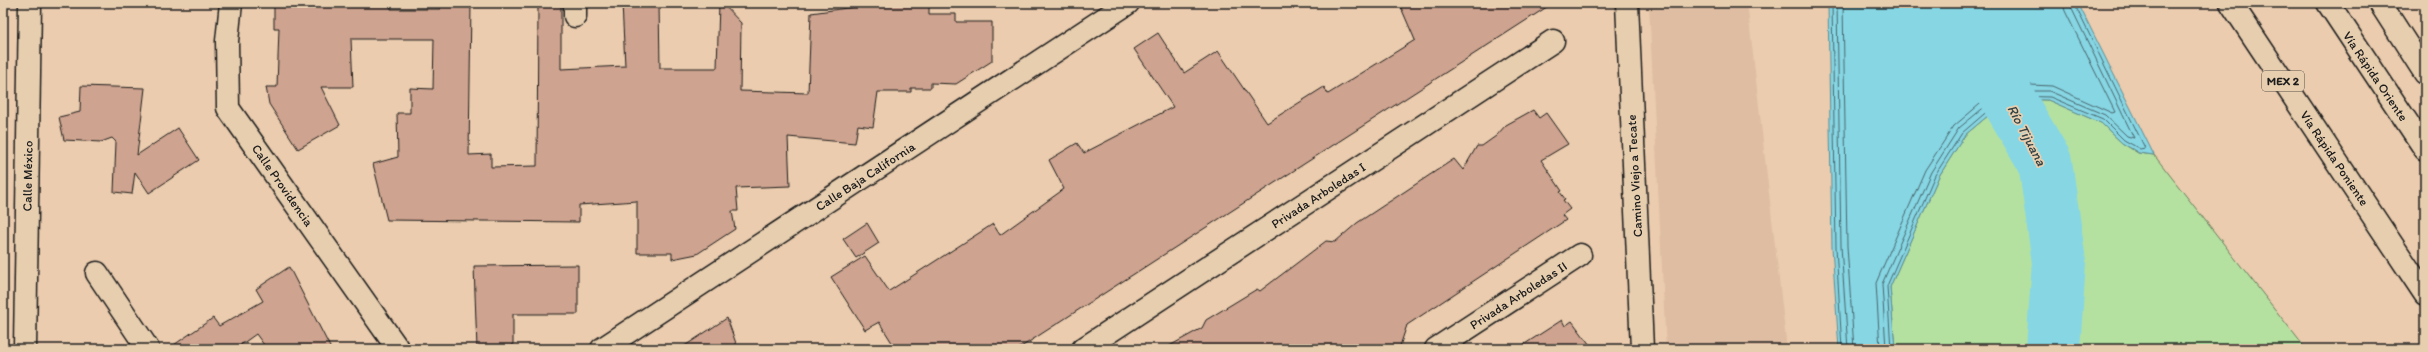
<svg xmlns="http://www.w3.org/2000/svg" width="2428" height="352" font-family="Itim,sans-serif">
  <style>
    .built { fill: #debda2 }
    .green { fill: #b4e1a0; stroke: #687e5e }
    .water { fill: #87d6e4; stroke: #5c8c94 }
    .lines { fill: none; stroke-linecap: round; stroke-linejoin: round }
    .shore { stroke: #47666c; stroke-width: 1 }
    .river { stroke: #87d6e4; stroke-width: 54 }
    .building { fill: #cea38f; stroke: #1c1c1c }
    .street-casing { stroke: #1c1c1c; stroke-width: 25 }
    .highway-casing { stroke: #1c1c1c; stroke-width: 25 }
    .street { stroke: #e7ceaf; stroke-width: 22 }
    .highway { stroke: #e7ceaf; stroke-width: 22 }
    .labels { text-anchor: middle; stroke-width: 3.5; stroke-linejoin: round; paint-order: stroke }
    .shield { fill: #e7ceaf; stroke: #595148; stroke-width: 1 }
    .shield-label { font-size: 12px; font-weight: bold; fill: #1c1c1c }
    .street-label { font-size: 13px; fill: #1c1c1c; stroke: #e7ceaf }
    .water-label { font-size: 14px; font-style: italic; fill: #314144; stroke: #e7ceaf }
  </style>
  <rect width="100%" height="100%" fill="#ebccae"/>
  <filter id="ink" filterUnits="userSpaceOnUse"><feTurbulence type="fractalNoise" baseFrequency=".025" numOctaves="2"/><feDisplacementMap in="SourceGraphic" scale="8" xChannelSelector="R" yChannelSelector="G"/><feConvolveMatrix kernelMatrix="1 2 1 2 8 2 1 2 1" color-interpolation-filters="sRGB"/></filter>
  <g filter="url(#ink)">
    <path class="built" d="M 1649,3 L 1747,3 L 1787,349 L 1666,349 Z"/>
    <path class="green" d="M 2008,99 L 2048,100 L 2101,123 L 2122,143 L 2138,153 L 2154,155 L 2306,349 L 1895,349 L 1890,287 L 1939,176 L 1965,135 Z"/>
    <path class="water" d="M 1828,3 L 2078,3 L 2154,155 L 2139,153 L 2122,143 L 2101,123 L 2048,100 L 2008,99 L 1965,135 L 1939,176 L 1890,287 L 1895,349 L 1839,349 L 1832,247 Z"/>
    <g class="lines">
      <path class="shore" d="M 1832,3 L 1836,247 L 1842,349
        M 1837,3 L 1841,246 L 1848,349
        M 1843,3 L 1847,246 L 1854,349
        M 1880,349 L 1876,283 L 1925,170 L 1954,126 L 1999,88 L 2008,84 L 2052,86 L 2112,113 L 2115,112 L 2065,11 L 2063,3
        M 1886,349 L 1882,284 L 1931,172 L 1959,128 L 2004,91 L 2049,91 L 2105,115 L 2127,136 L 2134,138 L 2069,3
        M 1891,349 L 1887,286 L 1935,175 L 1962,133 L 2005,96 L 2050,97 L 2103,119 L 2124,140 L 2140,149 L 2145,148 L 2074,3"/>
      <path class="river" d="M 1959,3 L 2008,99 L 2045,162 L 2059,262 L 2053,349"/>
    </g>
    <path class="building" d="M 274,3 L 391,3 L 391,9 L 440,9 L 441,3 L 471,3 L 469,155 L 491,154 L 491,167 L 537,166 L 538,3 L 561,3 L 561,69 L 625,66 L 622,3 L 659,3 L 660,68 L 717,68 L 719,3 L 722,3 L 741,23 L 740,91 L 808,93 L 811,13 L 883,3 L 929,3 L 929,14 L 956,14 L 956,22 L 992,22 L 992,61 L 956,84 L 931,83 L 931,88 L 911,88 L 911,92 L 878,92 L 873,127 L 858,125 L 855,143 L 788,137 L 790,186 L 736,188 L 738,211 L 732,211 L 735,229 L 697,254 L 672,259 L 672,253 L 637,253 L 637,201 L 579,205 L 579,222 L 387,220 L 373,164 L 398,157 L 397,113 L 410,113 L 410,88 L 433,89 L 434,39 L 351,39 L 353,87 L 321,87 L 340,125 L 298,149 L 269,104 L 266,87 L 277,87 L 279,28 L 274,28 Z
      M 1399,3 L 1553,3 L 1018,349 L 896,349 L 879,322 L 865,330 L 831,277 L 865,256 L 889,291 L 993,224 L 1000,235 L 1064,189 L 1049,160 L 1077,143 L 1084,153 L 1173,107 L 1134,49 L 1158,33 L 1184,73 L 1218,51 L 1267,123 L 1324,87 L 1328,94 L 1415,40 Z
      M 81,86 L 145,88 L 137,155 L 178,128 L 199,160 L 149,193 L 135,172 L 132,194 L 114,192 L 116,142 L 112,138 L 101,142 L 64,140 L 59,117 L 80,112 Z
      M 1533,110 L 1539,118 L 1546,113 L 1568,144 L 1541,160 L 1562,191 L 1560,192 L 1565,199 L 1563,200 L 1570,209 L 1562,215 L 1566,220 L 1407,325 L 1399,349 L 1164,349 L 1202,328 L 1206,320 L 1257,289 L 1260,291 L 1326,241 L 1335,242 L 1357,223 L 1454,159 L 1463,170 L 1477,146 L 1482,146 L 1496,136 L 1506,125 Z
      M 867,223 L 879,243 L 856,258 L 843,239 Z
      M 578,265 L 578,314 L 513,314 L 513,349 L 477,349 L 474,266 Z
      M 289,267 L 331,349 L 267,349 L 256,334 L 235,349 L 168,349 L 213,318 L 219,326 L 263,301 L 256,289 Z
      M 727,318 L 738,349 L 680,349 Z
      M 1562,320 L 1565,326 L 1572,321 L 1593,349 L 1517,349 Z"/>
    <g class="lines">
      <g class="street-casing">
        <path id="street" d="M 231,3 L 227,41 L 228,108 L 398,349
          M 1627,3 L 1642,349
          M 575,16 L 575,3
          M 97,273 L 148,349
          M 25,349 L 30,3
          M 602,349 L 1128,3
          M 1083,349 L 1553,41
          M 1436,349 L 1580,255"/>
      </g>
      <g class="highway-casing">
        <path id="highway" d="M 2231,3 L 2425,294
          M 2328,3 L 2425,149
          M 2380,3 L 2425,73"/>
      </g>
      <use href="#street" class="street"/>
      <use href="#highway" class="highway"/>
    </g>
  </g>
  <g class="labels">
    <rect class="shield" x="2262" y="71" width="42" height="20" rx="3"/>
    <g class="shield-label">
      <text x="2283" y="85">MEX 2</text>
    </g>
    <g class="street-label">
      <text transform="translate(2376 76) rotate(56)" y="5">Vía Rápida Oriente</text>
      <text transform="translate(2335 158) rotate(56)" y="5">Vía Rápida Poniente</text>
      <text transform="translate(27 176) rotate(-89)" y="5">Calle México</text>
      <text transform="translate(865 176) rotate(-33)" y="5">Calle Baja California</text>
      <text transform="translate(1634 176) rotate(-93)" y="5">Camino Viejo a Tecate</text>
      <text transform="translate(283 185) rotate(55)" y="5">Calle Providencia</text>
      <text transform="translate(1318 195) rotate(-33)" y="5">Privada Arboledas I</text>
      <text transform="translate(1518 295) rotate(-33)" y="5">Privada Arboledas II</text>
    </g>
    <g class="water-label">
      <text transform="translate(2027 135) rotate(62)" y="5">Río Tijuana</text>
    </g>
  </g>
  <rect width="2428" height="352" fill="none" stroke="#e7ceaf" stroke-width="16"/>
  <rect x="8" y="8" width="2412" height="336" fill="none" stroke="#1c1c1c" stroke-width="1.5" filter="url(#ink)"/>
</svg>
